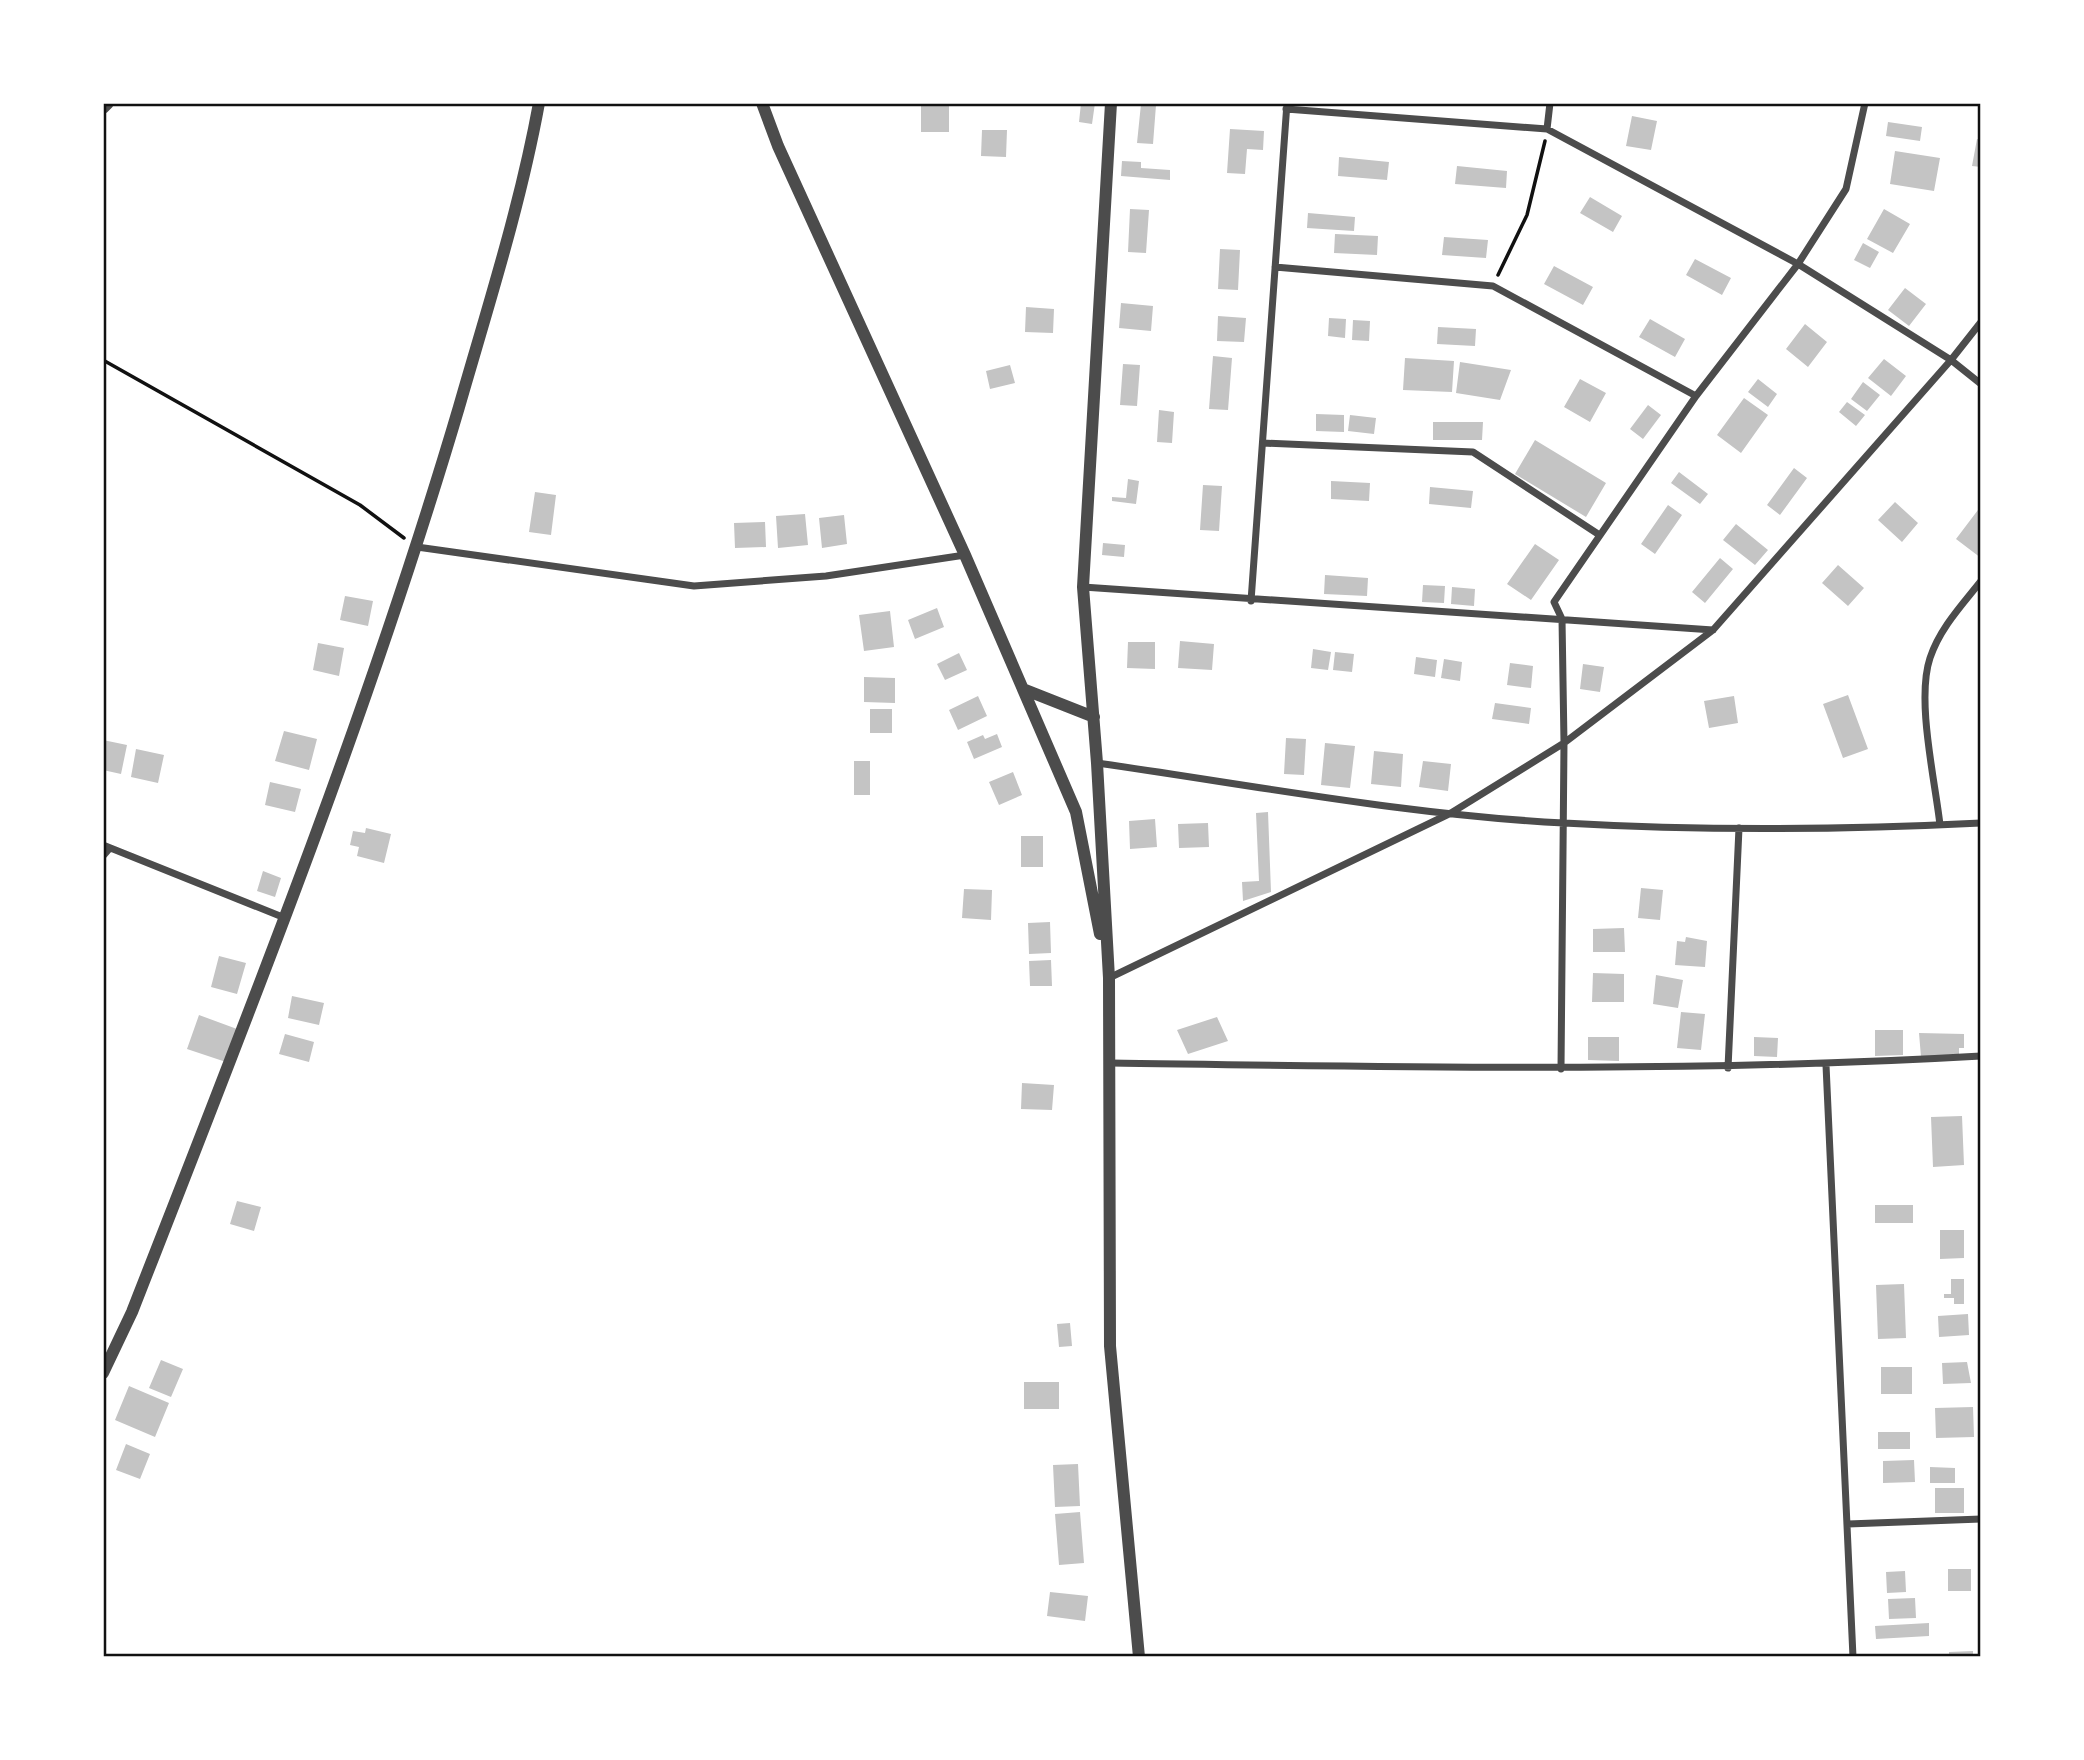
<svg xmlns="http://www.w3.org/2000/svg" width="2084" height="1760" font-family="'Noto Sans',sans-serif">
  <style>
    .building { fill: #c4c4c4 }
    .lines { fill: none; stroke-linecap: round; stroke-linejoin: round }
    .path { stroke: #111; stroke-width: 3.5 }
    .minor { stroke: #4c4c4c; stroke-width: 7 }
    .tertiary { stroke: #4c4c4c; stroke-width: 12 }
    .neatline { fill: none; stroke: #111; stroke-width: 2.5 }
  </style>
  <rect width="100%" height="100%" fill="#fff"/>
  <path class="building" d="M 921,103 L 949,103 L 949,132 L 921,132 Z
    M 1081,103 L 1095,103 L 1092,124 L 1079,122 Z
    M 1141,104 L 1156,105 L 1153,144 L 1137,143 Z
    M 1632,116 L 1657,121 L 1651,150 L 1626,146 Z
    M 1888,122 L 1922,127 L 1920,141 L 1886,136 Z
    M 1230,129 L 1264,131 L 1263,150 L 1247,149 L 1245,174 L 1227,173 Z
    M 982,130 L 1007,130 L 1006,157 L 981,156 Z
    M 1977,139 L 1981,140 L 1981,167 L 1972,166 Z
    M 1895,151 L 1940,158 L 1934,191 L 1890,184 Z
    M 1339,157 L 1389,162 L 1387,180 L 1338,176 Z
    M 1122,161 L 1141,162 L 1141,168 L 1170,170 L 1170,180 L 1121,176 Z
    M 1457,166 L 1507,171 L 1506,188 L 1455,184 Z
    M 1590,197 L 1622,216 L 1613,232 L 1580,213 Z
    M 1130,209 L 1149,210 L 1146,253 L 1128,252 Z
    M 1884,209 L 1910,224 L 1893,253 L 1867,239 Z
    M 1308,213 L 1355,217 L 1354,231 L 1307,228 Z
    M 1335,234 L 1378,236 L 1377,255 L 1334,253 Z
    M 1444,237 L 1488,240 L 1486,258 L 1442,255 Z
    M 1863,243 L 1879,252 L 1870,268 L 1854,260 Z
    M 1220,249 L 1240,250 L 1238,290 L 1218,289 Z
    M 1695,259 L 1731,278 L 1722,295 L 1686,275 Z
    M 1554,266 L 1593,287 L 1583,305 L 1544,284 Z
    M 1905,288 L 1926,304 L 1909,326 L 1888,310 Z
    M 1121,303 L 1153,306 L 1151,331 L 1119,328 Z
    M 1026,307 L 1054,309 L 1053,333 L 1025,332 Z
    M 1218,316 L 1246,318 L 1244,342 L 1217,341 Z
    M 1329,318 L 1346,319 L 1345,338 L 1328,336 Z
    M 1650,319 L 1685,339 L 1675,357 L 1639,337 Z
    M 1353,320 L 1370,321 L 1369,341 L 1352,340 Z
    M 1805,324 L 1827,342 L 1808,367 L 1786,349 Z
    M 1438,327 L 1476,329 L 1475,346 L 1437,344 Z
    M 1213,356 L 1232,358 L 1228,410 L 1209,409 Z
    M 1405,358 L 1454,361 L 1452,392 L 1403,390 Z
    M 1884,359 L 1906,376 L 1891,396 L 1868,378 Z
    M 1460,362 L 1511,370 L 1500,400 L 1456,393 Z
    M 1123,364 L 1140,365 L 1137,406 L 1120,405 Z
    M 1010,365 L 1015,383 L 990,389 L 986,371 Z
    M 1580,379 L 1606,393 L 1590,422 L 1564,407 Z
    M 1758,379 L 1777,394 L 1768,407 L 1748,392 Z
    M 1863,382 L 1880,395 L 1867,411 L 1851,399 Z
    M 1744,398 L 1768,415 L 1741,453 L 1717,435 Z
    M 1847,402 L 1865,415 L 1856,426 L 1839,412 Z
    M 1648,405 L 1661,415 L 1643,439 L 1630,429 Z
    M 1159,410 L 1174,412 L 1172,443 L 1157,442 Z
    M 1316,414 L 1344,415 L 1344,432 L 1316,431 Z
    M 1350,415 L 1376,418 L 1374,434 L 1348,431 Z
    M 1433,422 L 1483,422 L 1482,440 L 1433,440 Z
    M 1535,440 L 1606,483 L 1586,517 L 1515,474 Z
    M 1794,468 L 1807,478 L 1780,515 L 1767,505 Z
    M 1679,472 L 1708,494 L 1700,504 L 1671,483 Z
    M 1128,479 L 1139,481 L 1136,504 L 1112,501 L 1112,497 L 1126,498 Z
    M 1331,481 L 1370,483 L 1369,501 L 1331,499 Z
    M 1203,485 L 1222,486 L 1219,531 L 1200,530 Z
    M 1430,487 L 1473,491 L 1471,508 L 1429,504 Z
    M 535,492 L 556,495 L 551,535 L 529,532 Z
    M 1895,502 L 1918,523 L 1902,542 L 1878,520 Z
    M 1668,505 L 1682,515 L 1655,554 L 1641,544 Z
    M 1981,506 L 1981,558 L 1956,539 Z
    M 805,514 L 808,545 L 778,548 L 776,516 Z
    M 844,515 L 847,544 L 822,548 L 819,518 Z
    M 765,522 L 766,547 L 735,548 L 734,523 Z
    M 1736,524 L 1768,550 L 1755,565 L 1723,540 Z
    M 1103,543 L 1125,545 L 1124,557 L 1102,555 Z
    M 1535,544 L 1559,560 L 1531,600 L 1507,584 Z
    M 1720,558 L 1733,569 L 1705,603 L 1692,592 Z
    M 1838,565 L 1864,588 L 1848,606 L 1822,583 Z
    M 1325,575 L 1368,578 L 1367,596 L 1324,594 Z
    M 1423,585 L 1445,586 L 1444,603 L 1422,602 Z
    M 1452,587 L 1475,589 L 1474,606 L 1451,604 Z
    M 345,596 L 373,601 L 368,626 L 340,620 Z
    M 937,608 L 944,627 L 915,639 L 908,620 Z
    M 890,611 L 894,647 L 864,651 L 859,615 Z
    M 1180,641 L 1214,644 L 1212,670 L 1178,668 Z
    M 1128,642 L 1155,642 L 1155,669 L 1127,668 Z
    M 318,643 L 344,648 L 339,676 L 313,670 Z
    M 1313,649 L 1331,652 L 1328,670 L 1311,668 Z
    M 1335,652 L 1354,654 L 1352,672 L 1333,670 Z
    M 959,653 L 967,670 L 945,680 L 937,664 Z
    M 1416,657 L 1437,660 L 1435,677 L 1414,674 Z
    M 1444,659 L 1462,662 L 1460,681 L 1441,678 Z
    M 1510,663 L 1533,666 L 1531,688 L 1507,685 Z
    M 1583,664 L 1604,667 L 1600,692 L 1580,689 Z
    M 864,677 L 895,678 L 895,703 L 864,702 Z
    M 1848,695 L 1868,749 L 1843,758 L 1823,704 Z
    M 978,696 L 987,716 L 958,730 L 949,710 Z
    M 1734,696 L 1738,723 L 1709,728 L 1704,701 Z
    M 1495,703 L 1531,708 L 1529,724 L 1492,719 Z
    M 870,709 L 892,709 L 892,733 L 870,733 Z
    M 284,731 L 317,739 L 309,770 L 275,761 Z
    M 997,734 L 1002,747 L 974,759 L 967,742 L 983,735 L 985,739 Z
    M 1286,738 L 1306,739 L 1304,775 L 1284,774 Z
    M 103,740 L 127,745 L 121,774 L 103,770 Z
    M 1325,743 L 1355,746 L 1350,788 L 1321,785 Z
    M 136,749 L 164,755 L 158,783 L 131,777 Z
    M 1374,751 L 1403,754 L 1401,787 L 1371,784 Z
    M 854,761 L 870,761 L 870,795 L 854,795 Z
    M 1423,761 L 1451,764 L 1448,791 L 1419,787 Z
    M 1013,772 L 1022,795 L 999,805 L 989,782 Z
    M 270,782 L 301,789 L 295,812 L 265,805 Z
    M 1268,812 L 1271,892 L 1243,901 L 1242,882 L 1259,881 L 1256,813 Z
    M 1155,819 L 1157,847 L 1130,849 L 1129,821 Z
    M 1208,823 L 1209,847 L 1179,848 L 1178,824 Z
    M 366,828 L 391,834 L 384,863 L 357,856 L 359,847 L 350,845 L 353,831 L 365,833 Z
    M 1021,836 L 1043,836 L 1043,867 L 1021,867 Z
    M 263,871 L 281,878 L 275,897 L 257,891 Z
    M 1641,888 L 1663,890 L 1660,920 L 1638,918 Z
    M 964,889 L 992,890 L 991,920 L 962,918 Z
    M 1050,922 L 1051,953 L 1029,954 L 1028,923 Z
    M 1624,928 L 1625,952 L 1593,952 L 1593,929 Z
    M 1686,937 L 1707,941 L 1705,967 L 1675,965 L 1677,941 L 1685,942 Z
    M 219,956 L 246,963 L 237,994 L 211,987 Z
    M 1051,960 L 1052,986 L 1030,986 L 1029,961 Z
    M 1593,973 L 1624,974 L 1624,1002 L 1592,1002 Z
    M 1656,975 L 1683,980 L 1678,1008 L 1653,1004 Z
    M 292,996 L 324,1003 L 319,1025 L 288,1018 Z
    M 1681,1012 L 1705,1014 L 1701,1050 L 1677,1048 Z
    M 199,1015 L 237,1029 L 226,1062 L 187,1049 Z
    M 1217,1017 L 1228,1041 L 1188,1054 L 1177,1030 Z
    M 1875,1030 L 1903,1030 L 1903,1055 L 1875,1056 Z
    M 1919,1033 L 1964,1034 L 1964,1048 L 1959,1048 L 1959,1057 L 1921,1057 Z
    M 285,1034 L 314,1042 L 309,1062 L 279,1054 Z
    M 1588,1037 L 1619,1037 L 1619,1061 L 1588,1060 Z
    M 1754,1037 L 1778,1038 L 1777,1057 L 1754,1056 Z
    M 1022,1083 L 1054,1085 L 1052,1110 L 1021,1109 Z
    M 1962,1116 L 1964,1165 L 1933,1167 L 1931,1117 Z
    M 237,1201 L 261,1207 L 254,1231 L 230,1224 Z
    M 1875,1205 L 1913,1205 L 1913,1223 L 1875,1223 Z
    M 1940,1230 L 1964,1230 L 1964,1258 L 1940,1259 Z
    M 1951,1279 L 1964,1279 L 1964,1304 L 1954,1304 L 1954,1298 L 1944,1298 L 1944,1294 L 1951,1294 Z
    M 1904,1284 L 1906,1338 L 1878,1339 L 1876,1285 Z
    M 1968,1314 L 1969,1335 L 1939,1337 L 1938,1316 Z
    M 1070,1323 L 1072,1346 L 1059,1347 L 1057,1324 Z
    M 161,1360 L 183,1369 L 171,1397 L 149,1388 Z
    M 1967,1362 L 1971,1383 L 1943,1384 L 1942,1363 Z
    M 1881,1367 L 1912,1367 L 1912,1394 L 1881,1394 Z
    M 1024,1382 L 1059,1382 L 1059,1409 L 1024,1409 Z
    M 129,1386 L 169,1403 L 155,1437 L 115,1420 Z
    M 1973,1407 L 1974,1437 L 1936,1438 L 1935,1408 Z
    M 1878,1432 L 1910,1432 L 1910,1449 L 1878,1449 Z
    M 126,1444 L 150,1454 L 140,1479 L 116,1470 Z
    M 1914,1460 L 1915,1482 L 1883,1483 L 1883,1461 Z
    M 1078,1464 L 1080,1506 L 1055,1507 L 1053,1465 Z
    M 1930,1467 L 1955,1468 L 1955,1483 L 1930,1483 Z
    M 1935,1488 L 1964,1488 L 1964,1513 L 1935,1513 Z
    M 1080,1512 L 1084,1563 L 1059,1565 L 1055,1514 Z
    M 1948,1569 L 1971,1569 L 1971,1591 L 1948,1591 Z
    M 1905,1571 L 1906,1592 L 1887,1593 L 1886,1572 Z
    M 1050,1592 L 1088,1596 L 1085,1621 L 1047,1616 Z
    M 1915,1598 L 1916,1618 L 1889,1619 L 1888,1599 Z
    M 1929,1623 L 1929,1636 L 1876,1639 L 1875,1626 Z
    M 1973,1651 L 1973,1657 L 1949,1657 L 1949,1652 Z"/>
  <g class="lines">
    <path class="path" d="M 1498,275 L 1527,215 L 1545,141
      M 103,360 L 360,505 L 404,538"/>
    <path class="minor" d="M 1286,109 L 1547,129 L 1798,264 L 1951,360 L 1981,384
      M 1547,129 L 1550,103
      M 1275,267 L 1493,286 L 1696,396
      M 1263,443 L 1473,452 L 1598,534
      M 417,547 L 694,586 L 826,576 L 965,555
      M 1083,587 L 1713,630
      M 1251,601 L 1287,103
      M 1097,763 C 1252,785 1408,815 1564,823 C 1702,831 1842,830 1981,823
      M 1940,825 C 1935,780 1916,700 1930,658 C 1940,628 1962,605 1981,581
      M 103,845 L 285,918
      M 103,856 L 110,848
      M 1109,978 L 1451,813 L 1564,743 L 1713,630 L 1951,360 L 1981,322
      M 1111,1063 C 1401,1067 1691,1073 1981,1056
      M 1826,1065 L 1853,1657
      M 1728,1068 L 1739,828
      M 1561,1069 L 1564,743 L 1562,619 L 1554,602 L 1696,396 L 1798,264 L 1846,189 L 1865,103
      M 1848,1524 L 1981,1519"/>
    <path class="tertiary" d="M 762,103 L 778,146 L 965,555 L 1076,812 L 1100,934
      M 1111,103 L 1083,587 L 1097,763 L 1109,978 L 1110,1346 L 1139,1657
      M 103,108 L 108,103
      M 1023,689 L 1094,717
      M 103,1373 L 132,1312 C 249,1013 368,715 459,407 C 488,306 520,207 539,103"/>
  </g>
  <rect width="2084" height="1760" fill="none" stroke="#ffffff" stroke-width="210"/>
  <rect x="105" y="105" width="1874" height="1550" class="neatline"/>
</svg>
